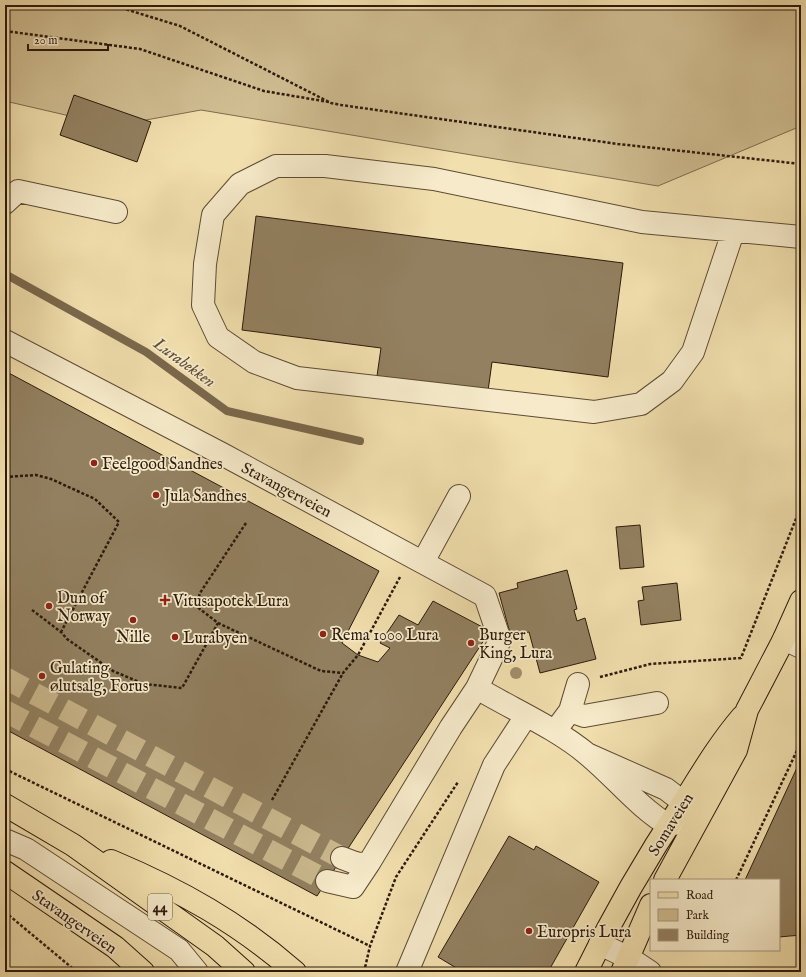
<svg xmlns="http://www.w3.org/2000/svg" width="806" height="977" font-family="'IM FELL English',serif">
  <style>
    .green { fill: #d0be92; stroke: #7e6c4f }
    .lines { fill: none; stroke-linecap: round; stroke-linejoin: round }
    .stream { stroke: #7a684c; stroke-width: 8 }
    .building { fill: #928060; stroke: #2c1a0c }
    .minor-tunnel { stroke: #cab88d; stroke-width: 22; stroke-dasharray: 22 11; stroke-linecap: butt }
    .minor-casing { stroke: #5d4b34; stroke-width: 24 }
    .major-casing { stroke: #2c1a0c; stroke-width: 24 }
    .path { stroke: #2c1a0c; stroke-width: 2.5; stroke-dasharray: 3 2; stroke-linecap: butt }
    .minor { stroke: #f6eaca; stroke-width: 22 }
    .major { stroke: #f1dfad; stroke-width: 22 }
    .tree { fill: #a08e6a }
    .poi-dot { fill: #8f2418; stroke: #f6eaca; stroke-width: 1.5 }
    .labels { text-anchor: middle; stroke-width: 3.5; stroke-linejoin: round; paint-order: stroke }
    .shield { fill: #f6eaca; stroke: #695845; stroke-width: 1 }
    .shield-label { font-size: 15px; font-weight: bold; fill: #2c1a0c }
    .poi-label { font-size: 16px; fill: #2c1a0c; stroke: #f6eaca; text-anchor: start }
    .street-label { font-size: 16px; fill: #2c1a0c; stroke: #f6eaca }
    .water-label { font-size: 17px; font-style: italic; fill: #604e36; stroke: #f6eaca }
  </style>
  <rect width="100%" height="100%" fill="#f1dfad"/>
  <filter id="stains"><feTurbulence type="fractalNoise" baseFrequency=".005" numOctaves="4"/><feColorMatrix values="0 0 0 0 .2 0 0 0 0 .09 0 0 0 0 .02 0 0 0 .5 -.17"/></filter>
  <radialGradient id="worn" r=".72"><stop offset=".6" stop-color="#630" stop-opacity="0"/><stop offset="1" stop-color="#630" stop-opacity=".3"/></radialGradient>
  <path class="green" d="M 5,5 L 801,5 L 801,126 L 658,186 L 201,110 L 113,126 L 5,101 Z"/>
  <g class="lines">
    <path class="stream" d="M 5,274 L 146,352 L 227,411 L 360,441"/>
  </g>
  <path class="building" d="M 74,95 L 151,122 L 137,162 L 60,135 Z
    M 256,216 L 623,263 L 608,377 L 492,362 L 488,391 L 377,376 L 381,348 L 242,330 Z
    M 5,371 L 379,571 L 342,643 L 358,655 L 378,662 L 390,648 L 380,643 L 399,615 L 418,625 L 433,601 L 490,631 L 317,896 L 5,729 Z
    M 640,525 L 644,567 L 620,569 L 616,527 Z
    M 567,570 L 577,609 L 574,610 L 577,621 L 585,618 L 596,659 L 540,673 L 529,632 L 519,634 L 518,631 L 510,633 L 499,593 L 518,588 L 517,583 Z
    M 677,583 L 681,620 L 641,625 L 638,601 L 644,600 L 642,587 Z
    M 801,759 L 801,935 L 779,937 L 779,880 L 745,880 Z
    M 509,836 L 534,850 L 536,846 L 599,882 L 548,972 L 463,972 L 438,957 Z"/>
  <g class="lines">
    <path class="minor-tunnel" d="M 5,678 L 342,858
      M 5,711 L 327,881"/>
    <g class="minor-casing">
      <path id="minor" d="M 5,203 L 18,191 L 116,212
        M 733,232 L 693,352 L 672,381 L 641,404 L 594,412 L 297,378 L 254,362 L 218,337 L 203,305 L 205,264 L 213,215 L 240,184 L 276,166 L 325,166 L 434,179 L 642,222 L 801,237
        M 5,341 L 222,454 L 485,596 L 500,640 L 477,688 L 451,727 L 369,863 L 358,864 L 342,858
        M 423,562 L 459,496
        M 784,639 L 801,647
        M 477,688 C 512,709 556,728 587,754 C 615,777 637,806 668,825 L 697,820 L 683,802 L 666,789 L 587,754
        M 570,711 L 584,716 L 657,703
        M 561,723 L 570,711 L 578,684
        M 5,840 L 26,849 L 179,950 L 197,972
        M 327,881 L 353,887 L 369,863
        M 600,944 L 629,958 L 650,972
        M 407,972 L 494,765 L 526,716"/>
    </g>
    <g class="major-casing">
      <path id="major" d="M 5,805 L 73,845 L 215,946 L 244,972
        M 111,861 C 180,890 239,923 295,972
        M 5,872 L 115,947 L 143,972
        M 665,880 L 736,750 L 747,710 L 784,639 L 801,601
        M 586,972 C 614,914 647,857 683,803 C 702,773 719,744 742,717
        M 622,972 L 651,905"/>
    </g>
    <path class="path" d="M 112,5 L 180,26 L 331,103 L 341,105 L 618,144 L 801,164
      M 5,31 L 140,49 L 264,91 L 329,102
      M 5,477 L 36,475 L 51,479 L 95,499 L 119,522 L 61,632
      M 246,523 L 200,593 L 196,606 L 218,623 L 321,671 L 343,673 L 358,655 L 400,577
      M 32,610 L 61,632 L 67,639 L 113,671 L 144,684 L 182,688 L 218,623
      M 600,677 L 650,664 L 741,658 L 801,506
      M 5,769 L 370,946
      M 272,800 L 343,673
      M 736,880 L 801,742
      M 5,912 L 77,972
      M 364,972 L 370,946 L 396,877 L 458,782"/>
    <use href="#minor" class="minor"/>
    <use href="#major" class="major"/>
  </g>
  <circle class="tree" cx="516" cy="673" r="6"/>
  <g class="poi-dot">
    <circle cx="94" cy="463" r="4"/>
    <circle cx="156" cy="495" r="4"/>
    <path d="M163 594h4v4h4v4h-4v4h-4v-4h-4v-4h4z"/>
    <circle cx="49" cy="606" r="4"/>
    <circle cx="133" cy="620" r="4"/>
    <circle cx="323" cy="634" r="4"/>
    <circle cx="175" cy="637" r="4"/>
    <circle cx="471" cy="643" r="4"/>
    <circle cx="42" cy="676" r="4"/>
    <circle cx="529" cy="931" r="4"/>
  </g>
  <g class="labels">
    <rect class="shield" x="148" y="894" width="24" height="26" rx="3"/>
    <g class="shield-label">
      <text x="160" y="912">44</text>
    </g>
    <g class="poi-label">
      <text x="102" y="469">Feelgood Sandnes</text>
      <text x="164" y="501">Jula Sandnes</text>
      <text x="57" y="603">Dun of<tspan x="57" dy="18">Norway</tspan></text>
      <text x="173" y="606">Vitusapotek Lura</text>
      <text x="331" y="640">Rema 1000 Lura</text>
      <text x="479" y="640">Burger<tspan x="479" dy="18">King, Lura</tspan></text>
      <text x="133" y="642" text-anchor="middle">Nille</text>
      <text x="183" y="643">Lurabyen</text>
      <text x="50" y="673">Gulating<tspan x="50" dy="18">ølutsalg, Forus</tspan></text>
      <text x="537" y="937">Europris Lura</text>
    </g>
    <g class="street-label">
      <text transform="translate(287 489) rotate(28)" y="6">Stavangerveien</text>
      <text transform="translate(670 824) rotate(-58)" y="6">Somaveien</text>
      <text transform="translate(75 921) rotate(35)" y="6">Stavangerveien</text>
    </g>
    <g class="water-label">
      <text transform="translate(185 362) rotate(36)" y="6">Lurabekken</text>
    </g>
  </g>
  <rect width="806" height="977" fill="none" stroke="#f1dfad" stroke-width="20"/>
  <rect x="6" y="6" width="794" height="965" fill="none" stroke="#2c1a0c" stroke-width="2"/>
  <rect x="10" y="10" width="786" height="957" fill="none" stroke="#2c1a0c"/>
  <rect x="650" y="879" width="130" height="72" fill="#f6eaca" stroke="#a5977e"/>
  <rect x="658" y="892" width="20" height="6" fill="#f1dfad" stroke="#a5977e"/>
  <text x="686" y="899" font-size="12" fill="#2c1a0c">Road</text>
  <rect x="658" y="909" width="20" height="12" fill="#d0be92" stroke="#a5977e"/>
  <text x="686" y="919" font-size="12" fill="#2c1a0c">Park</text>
  <rect x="658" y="929" width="20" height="12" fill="#928060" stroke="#a5977e"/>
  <text x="686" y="939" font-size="12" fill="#2c1a0c">Building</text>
  <path d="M28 44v6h80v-6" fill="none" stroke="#2c1a0c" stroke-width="2"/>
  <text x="34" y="44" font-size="12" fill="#2c1a0c" stroke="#f6eaca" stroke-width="3" paint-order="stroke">20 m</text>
  <rect width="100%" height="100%" filter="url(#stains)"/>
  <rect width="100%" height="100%" fill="url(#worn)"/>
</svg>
